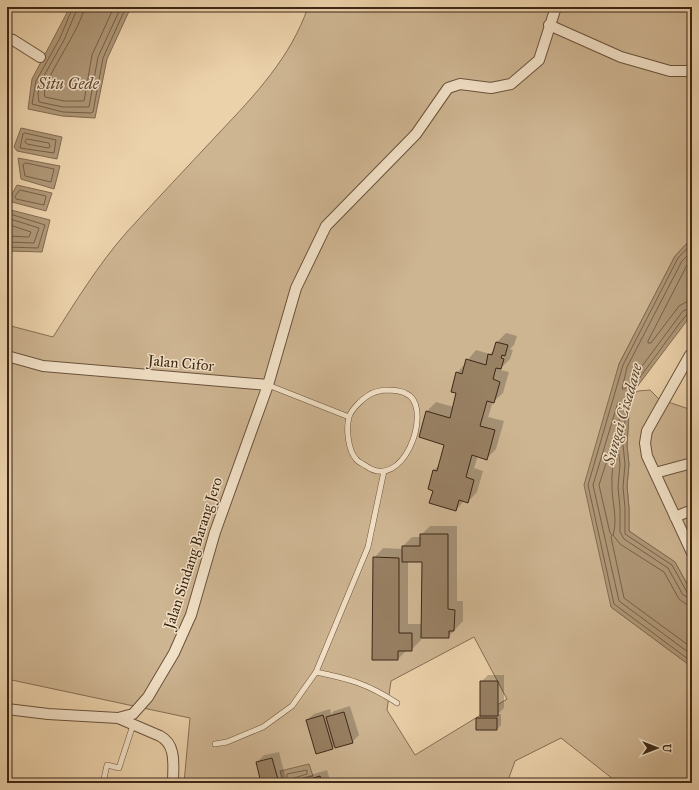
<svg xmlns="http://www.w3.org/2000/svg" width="699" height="790" font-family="'IM FELL Great Primer',serif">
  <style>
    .green { fill: #ceb592; stroke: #866e54; fill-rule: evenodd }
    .water { fill: #b09878; stroke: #826b51 }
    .shadow { fill: #0003; fill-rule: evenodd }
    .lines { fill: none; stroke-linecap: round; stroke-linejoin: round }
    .shore { stroke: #766047; stroke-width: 1 }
    .building { fill: #988063; stroke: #3d2716 }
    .lane-casing { stroke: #69523b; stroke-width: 6 }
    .street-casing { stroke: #69523b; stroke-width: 12 }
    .lane { stroke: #f3e2c8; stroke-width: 5 }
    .street { stroke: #f3e2c8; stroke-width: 10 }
    .labels { text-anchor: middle; stroke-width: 3; stroke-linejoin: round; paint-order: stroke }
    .street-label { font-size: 15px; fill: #3d2716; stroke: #f3e2c8 }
    .water-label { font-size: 16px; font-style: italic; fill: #604933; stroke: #f3e2c8 }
  </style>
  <rect width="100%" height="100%" fill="#ecd2ab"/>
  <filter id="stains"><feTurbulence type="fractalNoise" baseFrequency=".005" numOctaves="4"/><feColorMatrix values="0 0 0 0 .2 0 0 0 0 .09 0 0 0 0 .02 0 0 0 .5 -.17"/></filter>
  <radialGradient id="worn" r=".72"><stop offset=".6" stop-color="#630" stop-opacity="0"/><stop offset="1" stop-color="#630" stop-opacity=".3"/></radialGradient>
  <path class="green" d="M 308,7 L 692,7 L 692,238 L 675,256 L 619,364 L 611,607 L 692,667 L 692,783 L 618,783 L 561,738 L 515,761 L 507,783 L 184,783 L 190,718 L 7,679 L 7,325 L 53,337 C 76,301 98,265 126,233 C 157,199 188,166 219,133 C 255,95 291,57 308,7 ZM 474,637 L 507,699 L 415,755 L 387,710 L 391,681 Z
    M 650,390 L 659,399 L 692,410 L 692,593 L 675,562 L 629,531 L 629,508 L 627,486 L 629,464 L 627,446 L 630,396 L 638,391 Z"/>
  <path class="water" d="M 70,7 L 131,7 L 107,59 L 95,118 L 62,116 L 28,109 L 32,79 Z
    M 21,128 L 62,137 L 57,159 L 17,151 L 14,147 Z
    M 18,158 L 60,166 L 54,189 L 21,179 Z
    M 17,185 L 52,193 L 46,211 L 8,201 Z
    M 7,209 L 50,220 L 42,252 L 7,251 Z
    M 692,238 L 692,314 L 630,396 L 627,446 L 629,464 L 627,486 L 629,508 L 629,531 L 675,562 L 692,593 L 692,667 L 611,607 L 584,485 L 619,364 L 675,256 Z
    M 309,764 L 313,776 L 283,783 L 280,771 Z"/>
  <path class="shadow" d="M 506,333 L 517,336 L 514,345 L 510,349 L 513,350 L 510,359 L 502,367 L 501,370 L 509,372 L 503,393 L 493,402 L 488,417 L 504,421 L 496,449 L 487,458 L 478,456 L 474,468 L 483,471 L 477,492 L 468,502 L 464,501 L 456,510 L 434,490 L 429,489 L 434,470 L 440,464 L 445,444 L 427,411 L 436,402 L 454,407 L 458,393 L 457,373 L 476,350 L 490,354 L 495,349 L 497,342 Z
    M 430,526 L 457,526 L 457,601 L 463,601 L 463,621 L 448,637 L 421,637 L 421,640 L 411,650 L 407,650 L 398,659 L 374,558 L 383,548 L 403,549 L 403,546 L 412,537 L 421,537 L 421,535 ZM 408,561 L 423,561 L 423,624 L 408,624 Z
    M 488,675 L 504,675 L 504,708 L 498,714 L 501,714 L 501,725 L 497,729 L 477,718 L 481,715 L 481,682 Z
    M 350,706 L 359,735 L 352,742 L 336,745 L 332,748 L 307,720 L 314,714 L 330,709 L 331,714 L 334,711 Z
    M 279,752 L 287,783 L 262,783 L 257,762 L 264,755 Z
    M 327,770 L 331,783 L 289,783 L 291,781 Z"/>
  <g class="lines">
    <path class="shore" d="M 73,7 L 60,38 L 36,81 L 32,104 L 63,112 L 91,113 L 93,112 L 103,58 L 126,7
      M 78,7 L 64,40 L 40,83 L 38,94 L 39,102 L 63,107 L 89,107 L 98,57 L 121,7
      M 84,7 C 83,28 39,83 45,97 L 64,101 L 84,101 L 92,55 L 114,7
      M 25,133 L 56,140 L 54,153 L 20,148 L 23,134 Z
      M 27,139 L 49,143 L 50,147 L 48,148 L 27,144 L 25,142 Z
      M 26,163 L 54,169 L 51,182 L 25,176 L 23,165 Z
      M 20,190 L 46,196 L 44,205 L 16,199 L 15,197 Z
      M 7,213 L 45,225 L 38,248 L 7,247
      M 7,218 L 39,228 L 34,243 L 7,242
      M 7,224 L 31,232 L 29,237 L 7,236
      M 692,243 L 678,258 L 623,365 L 588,485 L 614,604 L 692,662
      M 692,251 L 682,261 L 627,367 L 622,389 L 625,389 L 683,311 L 692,307
      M 692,260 L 687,265 L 648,341 L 648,343 L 651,343 L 679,306 L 686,302 L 692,301
      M 692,312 L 688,313 L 679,324 L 627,395 L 623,445 L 625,464 L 623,487 L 625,508 L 625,534 L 672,565 L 687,592 L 692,594
      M 692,599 L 683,595 L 668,568 L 624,539 L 620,532 L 620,508 L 618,487 L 620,464 L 618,446 L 620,404 L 618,402 L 593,485 L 619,601 L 692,655
      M 692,605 L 686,604 L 679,599 L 664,572 L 620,544 L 613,535 C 618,520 612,502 612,487 C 611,475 614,464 613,452 L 610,451 L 599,485 L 610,533 L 612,535 L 611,537 L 624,598 L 692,648
      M 287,783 L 287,774 L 307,770 L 307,774 L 294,778 L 292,783"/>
  </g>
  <path class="building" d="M 496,342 L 508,345 L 505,356 L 502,355 L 501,358 L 504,359 L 501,369 L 496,368 L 493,379 L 500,382 L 494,403 L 487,401 L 480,426 L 495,430 L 487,460 L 472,455 L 466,477 L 474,480 L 468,503 L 459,500 L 456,511 L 429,503 L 433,491 L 428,489 L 433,470 L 437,471 L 444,445 L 419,437 L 426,411 L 450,418 L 456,393 L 451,392 L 456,372 L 462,374 L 466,359 L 486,365 L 488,354 L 492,355 Z
    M 420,534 L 448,534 L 448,609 L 455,610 L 454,631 L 449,631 L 449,638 L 421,638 L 422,562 L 402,562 L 402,546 L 420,546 Z
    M 373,557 L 399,558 L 399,633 L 412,633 L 412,651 L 398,651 L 398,660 L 372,660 Z
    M 480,681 L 498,681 L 498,716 L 480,716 Z
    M 344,712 L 353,743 L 335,748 L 326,717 Z
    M 323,715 L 333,749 L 316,754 L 306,720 Z
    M 476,718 L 497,718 L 497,730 L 476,730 Z
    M 272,758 L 279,783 L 261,783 L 256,762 Z
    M 320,776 L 322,783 L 298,783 Z"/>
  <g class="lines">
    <g class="lane-casing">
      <path id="lane" d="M 268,385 L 349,417
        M 384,390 C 393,390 402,390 410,396 C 431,414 403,492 366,466 C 363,464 358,462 356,459 C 348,450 346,429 349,417 C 351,410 362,399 369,395 C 373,392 379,391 384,390 Z
        M 316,672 C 350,679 368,684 397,703
        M 215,744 L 227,742 L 263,727 L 292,706 L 316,672 L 368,547 L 384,471
        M 103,783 L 107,765 L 119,768 L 133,725"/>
    </g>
    <g class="street-casing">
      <path id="street" d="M 549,25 L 621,57 L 670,71 L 692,71
        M 7,39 L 13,40 L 40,57
        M 690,355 L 647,431 L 645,443 L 647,456 L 692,553
        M 7,356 L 43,366 L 268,385
        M 655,473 L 692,463
        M 675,517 L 692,510
        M 7,709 L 48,714 L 118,718 L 160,736 C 177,745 173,766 173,783
        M 118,718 L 133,714 L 148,697 L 174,653 L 191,615 L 215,532 L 268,385 L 296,288 L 326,226 L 416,134 L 448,88 L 460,84 L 491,88 L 511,84 L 539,60 L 556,7"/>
    </g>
    <use href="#lane" class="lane"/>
    <use href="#street" class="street"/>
  </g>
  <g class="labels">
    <g class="street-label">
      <text transform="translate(181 363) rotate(5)" y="5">Jalan Cifor</text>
      <text transform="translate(193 553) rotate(-72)" y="5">Jalan Sindang Barang Jero</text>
    </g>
    <g class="water-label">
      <text x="68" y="89">Situ Gede</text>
      <text transform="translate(622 414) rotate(-74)" y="6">Sungai Cisadane</text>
    </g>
  </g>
  <rect width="699" height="790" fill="none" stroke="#ecd2ab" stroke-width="24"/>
  <rect x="8" y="8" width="683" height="774" fill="none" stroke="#3d2716" stroke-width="2"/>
  <rect x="12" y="12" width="675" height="766" fill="none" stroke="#3d2716"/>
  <g transform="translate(657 748) rotate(90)" stroke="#f3e2c8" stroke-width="3" paint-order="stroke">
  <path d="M0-3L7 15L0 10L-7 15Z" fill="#3d2716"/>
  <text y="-6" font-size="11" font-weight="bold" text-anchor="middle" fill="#3d2716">U</text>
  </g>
  <rect width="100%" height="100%" filter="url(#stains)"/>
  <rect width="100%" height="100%" fill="url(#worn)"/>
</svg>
